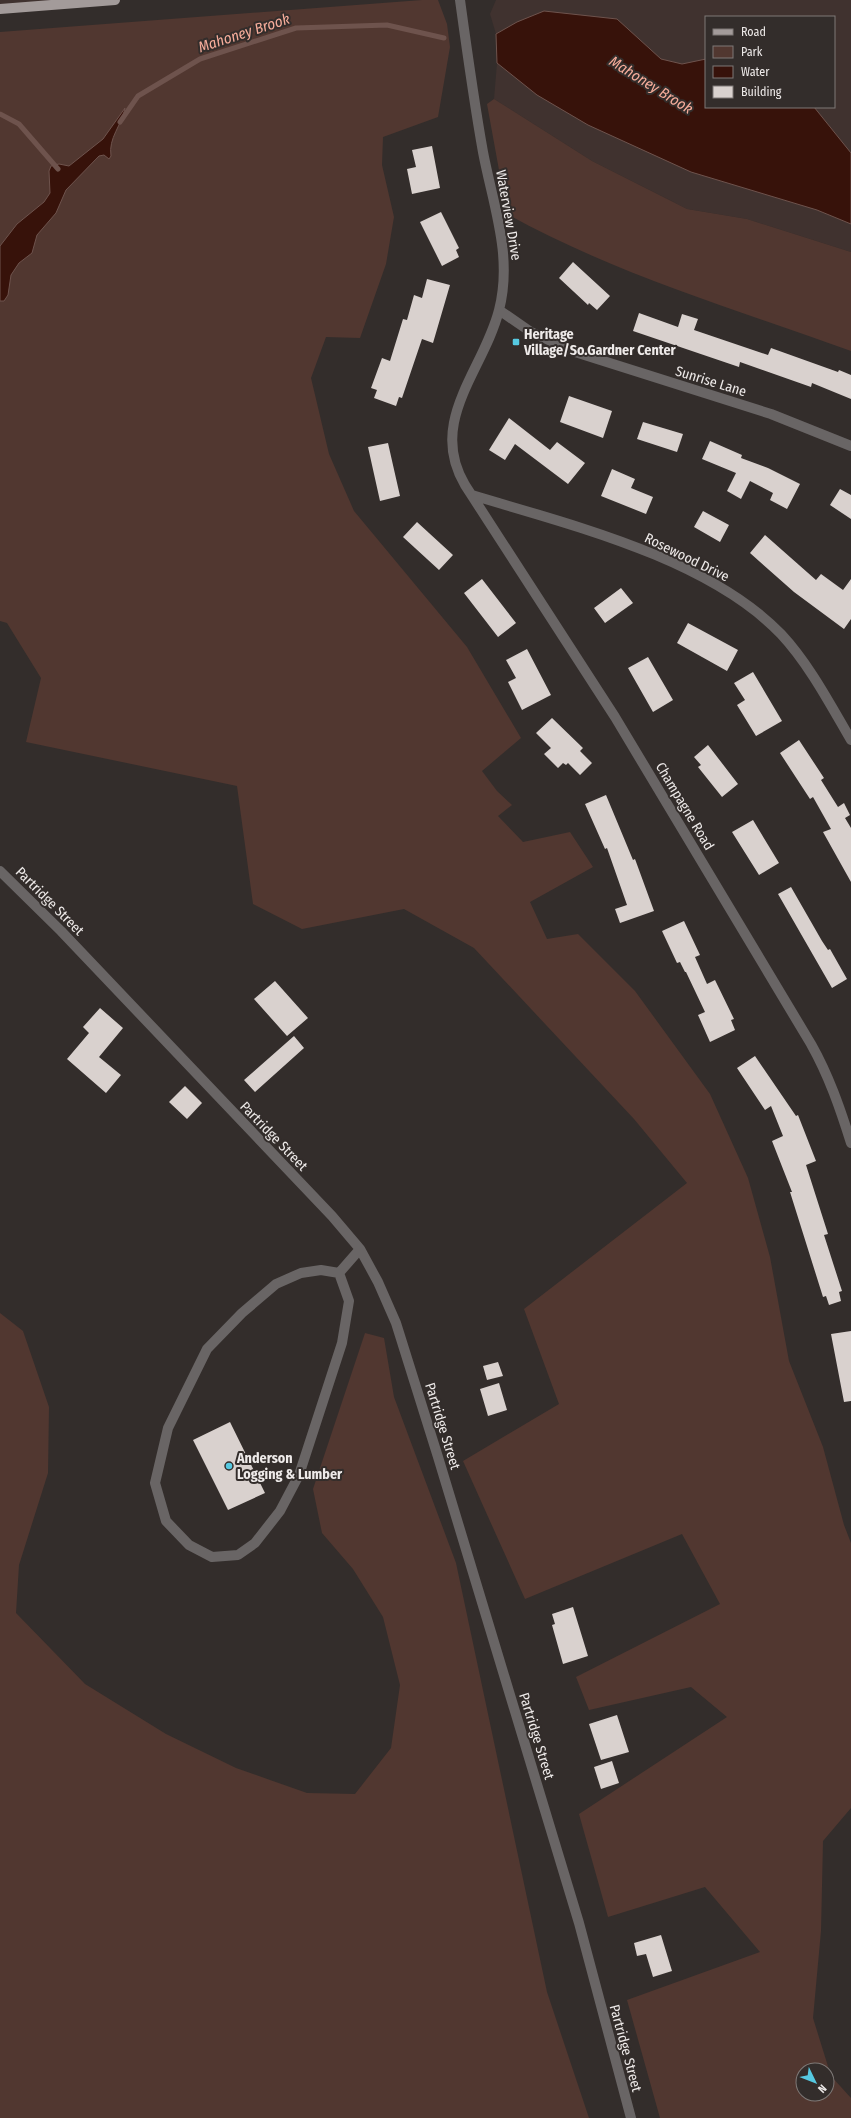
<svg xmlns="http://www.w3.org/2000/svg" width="851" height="2118" font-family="'Fira Sans Condensed',sans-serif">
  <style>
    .built { fill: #40322f; fill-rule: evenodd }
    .green { fill: #513730; fill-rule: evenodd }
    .water { fill: #37120a; stroke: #6e534d }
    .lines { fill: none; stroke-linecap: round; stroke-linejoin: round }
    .stream { stroke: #6e534d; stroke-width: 5 }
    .building { fill: #d9d1ce }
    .minor { stroke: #696565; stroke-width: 10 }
    .major { stroke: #a39b9a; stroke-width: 10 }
    .poi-dot { fill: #56c9e1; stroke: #332d2b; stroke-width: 1.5 }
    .labels { text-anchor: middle; stroke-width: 4; stroke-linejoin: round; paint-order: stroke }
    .street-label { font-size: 14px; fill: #eeeae9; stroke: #332d2b }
    .poi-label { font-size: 14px; font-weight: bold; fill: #eeeae9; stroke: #332d2b; text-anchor: start }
    .water-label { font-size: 15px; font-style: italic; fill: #f7ad9b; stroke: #332d2b }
  </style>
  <rect width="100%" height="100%" fill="#332d2b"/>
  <path class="built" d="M 0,0 L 121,0 L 0,10 Z
    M 496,0 L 851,0 L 851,252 L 747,219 L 687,209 L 592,161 L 494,99 L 497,63 L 496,34 L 490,14 ZM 706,17 L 834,17 L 834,107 L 706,107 Z"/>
  <path class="green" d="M 422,0 L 438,0 L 447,24 L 450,47 L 438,117 L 383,137 L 382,165 L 394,217 L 386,264 L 360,338 L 326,337 L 311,378 L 329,454 L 354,511 L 467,647 L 521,738 L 482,771 L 497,791 L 512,805 L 498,816 L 523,842 L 570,832 L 593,867 L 530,902 L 547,939 L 578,934 L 635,991 L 710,1094 L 748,1178 L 770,1257 L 789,1361 L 823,1447 L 844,1525 L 851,1543 L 851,1808 L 823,1841 L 821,1931 L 813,2018 L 831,2076 L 851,2098 L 851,2118 L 660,2118 L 627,2000 L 760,1952 L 705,1887 L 608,1917 L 579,1814 L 727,1717 L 691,1687 L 589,1710 L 576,1677 L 720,1604 L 682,1534 L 525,1599 L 463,1461 L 559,1404 L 524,1309 L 687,1183 L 634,1119 L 474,948 L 404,909 L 302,929 L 253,904 L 237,786 L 26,742 L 41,678 L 7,623 L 0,621 L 0,32 ZM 803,2070 L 827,2070 L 827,2094 L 803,2094 Z
    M 494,99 L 592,161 L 687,209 L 747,219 L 851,252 L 851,351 C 735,309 615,274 507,214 L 487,104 Z
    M 0,1313 L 23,1331 L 49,1407 L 48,1473 L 19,1565 L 16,1613 L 85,1684 L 166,1734 L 236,1768 L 307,1793 L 355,1794 L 391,1748 L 400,1685 L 383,1617 L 353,1569 L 322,1533 L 313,1489 L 365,1333 L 384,1338 L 394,1397 L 456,1563 L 547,1992 L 589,2118 L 0,2118 Z"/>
  <path class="water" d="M 544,11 L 617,19 L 661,59 L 682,64 L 706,59 L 706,107 L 814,107 L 851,153 L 851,224 L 817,210 L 691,172 L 588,125 L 537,95 L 497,63 L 496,34 L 517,22 Z
    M 125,108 C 122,125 108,138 111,156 L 109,159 L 104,155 L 99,156 L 66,190 L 56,213 L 37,235 L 32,253 L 19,263 L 11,275 L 8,295 L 4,301 L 0,301 L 0,246 L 17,224 L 44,202 L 50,193 L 49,171 L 51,166 L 59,164 L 69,166 L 103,139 Z"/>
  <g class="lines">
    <path class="stream" d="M 0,114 L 19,124 L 58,169
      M 120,122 L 138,96 L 200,59 L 296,28 L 387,25 L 444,38"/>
  </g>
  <path class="building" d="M 432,146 L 440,188 L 412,194 L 407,169 L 416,167 L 412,150 Z
    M 441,212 L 459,248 L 456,250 L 459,257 L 442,266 L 420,222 Z
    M 573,262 L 610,296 L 597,310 L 589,303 L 588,305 L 559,278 Z
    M 427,279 L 450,285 L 433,343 L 422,339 L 402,398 L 399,397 L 396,406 L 374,398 L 377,390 L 371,388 L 382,358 L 390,361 L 403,319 L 407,320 L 414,295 L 422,298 Z
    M 639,313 L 678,327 L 682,314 L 698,319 L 694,330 L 768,355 L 771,348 L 838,372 L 839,370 L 851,375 L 851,399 L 812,383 L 811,387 L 740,362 L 739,367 L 633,331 Z
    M 569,396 L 612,411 L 603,438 L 560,422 Z
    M 509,418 L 550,450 L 557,442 L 585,463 L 568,484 L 515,444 L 505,460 L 489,450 Z
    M 643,422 L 683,434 L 677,452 L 637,439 Z
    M 710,441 L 742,455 L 741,458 L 768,468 L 800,484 L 787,509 L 770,500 L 773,493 L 750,481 L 741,499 L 727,491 L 736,473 L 702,459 Z
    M 388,443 L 400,496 L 380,501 L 368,447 Z
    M 612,469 L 635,479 L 631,488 L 653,497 L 646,514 L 601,496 Z
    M 840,489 L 851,495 L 851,519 L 830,505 Z
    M 703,511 L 729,525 L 720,542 L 694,527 Z
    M 417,522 L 453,555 L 439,570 L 403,537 Z
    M 765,535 L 816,580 L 821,574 L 843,590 L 851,579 L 851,619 L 844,629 L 794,592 L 750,553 Z
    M 482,579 L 516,623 L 498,637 L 464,593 Z
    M 621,588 L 633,603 L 605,623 L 594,608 Z
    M 688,623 L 738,650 L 727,671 L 677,643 Z
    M 527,649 L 551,695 L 522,710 L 508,682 L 516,678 L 506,660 Z
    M 648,657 L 673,700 L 653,712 L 628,668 Z
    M 753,672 L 782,721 L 756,736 L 737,705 L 745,700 L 734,683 Z
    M 552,718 L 583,748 L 580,751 L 592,763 L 580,775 L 568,763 L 566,765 L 563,763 L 558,768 L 544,754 L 551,748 L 536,733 Z
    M 799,740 L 824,778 L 821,780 L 838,807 L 844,803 L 850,815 L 845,818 L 851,828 L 851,882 L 823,832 L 831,829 L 813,797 L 810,799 L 780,753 Z
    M 708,745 L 738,784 L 722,797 L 698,767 L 701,765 L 694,757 Z
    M 606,795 L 633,860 L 635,859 L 654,911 L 620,923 L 615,909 L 627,905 L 607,848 L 605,849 L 585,804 Z
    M 753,820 L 779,863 L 759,875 L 732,832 Z
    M 791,887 L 822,941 L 828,950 L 830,949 L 847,979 L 832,988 L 778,894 Z
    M 684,921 L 700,955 L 695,957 L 707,984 L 715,980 L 734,1019 L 731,1020 L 735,1030 L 710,1042 L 698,1015 L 705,1012 L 686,972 L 685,972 L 680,962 L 677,963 L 662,931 Z
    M 275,981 L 308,1018 L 287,1036 L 254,999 Z
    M 100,1008 L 123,1028 L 99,1057 L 121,1075 L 106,1093 L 67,1059 L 89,1033 L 83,1027 Z
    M 294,1036 L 304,1048 L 255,1092 L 244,1080 Z
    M 755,1056 L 796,1116 L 798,1115 L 816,1161 L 806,1165 L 828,1234 L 824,1235 L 842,1291 L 839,1292 L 841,1301 L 829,1305 L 826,1296 L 823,1297 L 790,1192 L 792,1192 L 772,1141 L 783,1136 L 771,1106 L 765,1110 L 737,1068 Z
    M 185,1086 L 202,1103 L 187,1119 L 169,1102 Z
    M 851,1331 L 851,1401 L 844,1402 L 831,1334 Z
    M 498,1362 L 503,1376 L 487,1380 L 483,1366 Z
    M 499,1383 L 507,1410 L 488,1416 L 480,1389 Z
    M 230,1422 L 265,1493 L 228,1510 L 193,1440 Z
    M 573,1607 L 588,1656 L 563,1664 L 552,1625 L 555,1624 L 552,1614 Z
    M 617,1715 L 629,1752 L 601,1760 L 589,1724 Z
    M 612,1761 L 619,1783 L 601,1789 L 594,1767 Z
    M 661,1935 L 672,1971 L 653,1977 L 646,1954 L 637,1956 L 634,1943 Z"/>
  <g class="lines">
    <path class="minor" d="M 460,0 C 467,51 474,102 483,152 C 493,205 513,256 499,310 C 484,370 427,421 465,485 L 615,717 L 811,1044 C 829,1076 840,1108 851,1143
      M 499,310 L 531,332 L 575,352 L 771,414 L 851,446
      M 472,495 C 571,525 708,558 781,634 C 809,664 830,704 851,740
      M 0,871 L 61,931 L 332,1216 L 360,1249 L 378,1282 L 396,1323 L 438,1457 L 579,1923 L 631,2118
      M 339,1273 L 349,1301 L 342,1343 L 299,1475 L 280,1511 L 255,1543 L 238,1555 L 212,1557 L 189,1545 L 166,1521 L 155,1483 L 168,1428 L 207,1349 L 242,1313 L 276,1284 L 301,1273 L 321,1270 L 339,1273 L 360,1249"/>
    <path class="major" d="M 0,9 L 115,0"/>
  </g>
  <g class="poi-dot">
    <rect x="512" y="338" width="8" height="8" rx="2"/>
    <circle cx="229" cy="1466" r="4"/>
  </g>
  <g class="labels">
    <g class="street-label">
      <text transform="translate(509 215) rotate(80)" y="5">Waterview Drive</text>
      <text transform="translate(711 381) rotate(17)" y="5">Sunrise Lane</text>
      <text transform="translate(687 557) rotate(26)" y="5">Rosewood Drive</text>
      <text transform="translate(685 806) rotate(59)" y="5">Champagne Road</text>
      <text transform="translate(50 901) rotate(45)" y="5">Partridge Street</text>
      <text transform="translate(274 1136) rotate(46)" y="5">Partridge Street</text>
      <text transform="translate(443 1426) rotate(73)" y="5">Partridge Street</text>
      <text transform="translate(537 1736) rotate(73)" y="5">Partridge Street</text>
      <text transform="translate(626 2048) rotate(75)" y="5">Partridge Street</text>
    </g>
    <g class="poi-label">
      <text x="524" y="339">Heritage<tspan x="524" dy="16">Village/So.Gardner Center</tspan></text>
      <text x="237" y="1463">Anderson<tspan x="237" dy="16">Logging &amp; Lumber</tspan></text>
    </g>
    <g class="water-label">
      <text transform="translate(244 33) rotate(-18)" y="5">Mahoney Brook</text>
      <text transform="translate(651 85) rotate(32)" y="5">Mahoney Brook</text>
    </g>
  </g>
  <rect x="705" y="16" width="130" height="92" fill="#332d2b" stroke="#7e7977"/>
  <rect x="713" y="29" width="20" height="6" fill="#a39b9a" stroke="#7e7977"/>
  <text x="741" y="36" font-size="12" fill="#eeeae9">Road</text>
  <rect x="713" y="46" width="20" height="12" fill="#513730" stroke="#7e7977"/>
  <text x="741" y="56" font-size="12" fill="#eeeae9">Park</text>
  <rect x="713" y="66" width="20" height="12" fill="#37120a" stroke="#7e7977"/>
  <text x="741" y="76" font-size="12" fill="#eeeae9">Water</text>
  <rect x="713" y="86" width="20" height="12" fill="#d9d1ce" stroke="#7e7977"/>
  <text x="741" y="96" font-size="12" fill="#eeeae9">Building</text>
  <g transform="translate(815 2082) rotate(133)"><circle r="19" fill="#332d2b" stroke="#7e7977"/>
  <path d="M0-3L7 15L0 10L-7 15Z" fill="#56c9e1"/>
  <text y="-6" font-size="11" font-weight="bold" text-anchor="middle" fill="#eeeae9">N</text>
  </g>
</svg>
